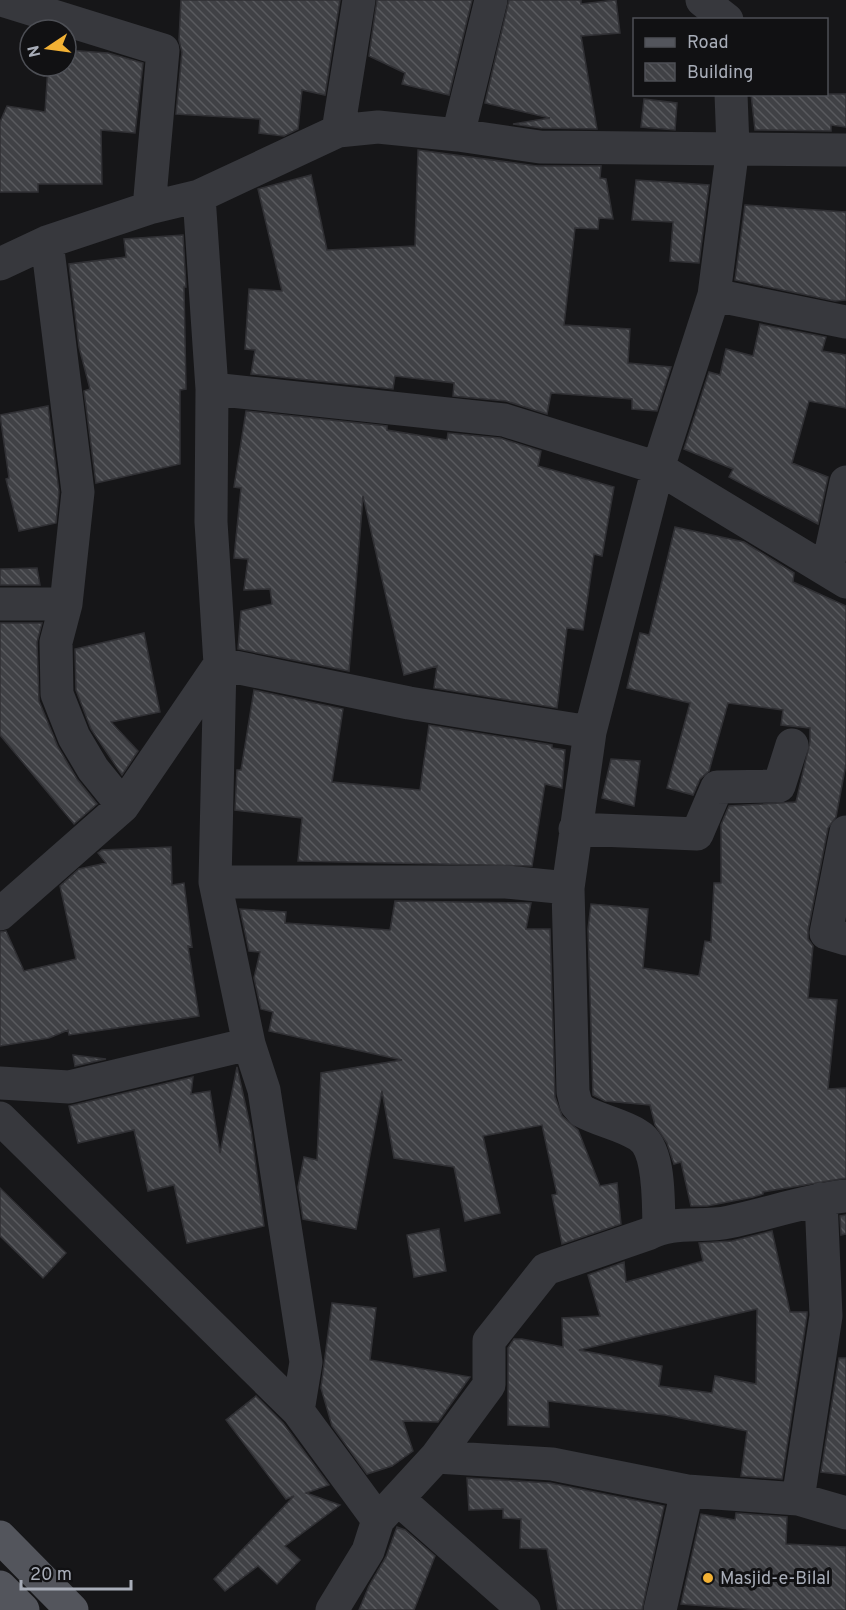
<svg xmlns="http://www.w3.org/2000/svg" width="846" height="1610" font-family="Overpass,sans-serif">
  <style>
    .building { fill: url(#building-back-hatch); stroke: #303034; stroke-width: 1.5; fill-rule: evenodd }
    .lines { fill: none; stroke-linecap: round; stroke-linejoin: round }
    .street { stroke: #37383d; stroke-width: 33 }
    .primary { stroke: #53555c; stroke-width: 33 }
    .poi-dot { fill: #f2b134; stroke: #111113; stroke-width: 2 }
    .labels { text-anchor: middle; stroke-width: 6; stroke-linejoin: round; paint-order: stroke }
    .poi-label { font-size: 18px; fill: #a8adb8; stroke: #111113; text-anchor: start }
  </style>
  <defs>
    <pattern id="building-back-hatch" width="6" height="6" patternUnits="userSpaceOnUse" patternTransform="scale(1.5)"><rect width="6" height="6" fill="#404145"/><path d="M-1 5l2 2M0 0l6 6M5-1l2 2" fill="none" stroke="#595a5e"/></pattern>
  </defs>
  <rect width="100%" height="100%" fill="#161618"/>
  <path class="building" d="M 181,0 L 340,0 L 325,95 L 302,90 L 298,129 L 284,136 L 259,133 L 260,119 L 176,114 L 182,52 L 179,40 Z
    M 377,0 L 472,0 L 449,95 L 402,84 L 405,73 L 369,56 Z
    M 509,0 L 581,0 L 581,4 L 616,0 L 620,33 L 581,36 L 597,129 L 541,128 L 513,124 L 550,118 L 485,103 Z
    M 66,50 L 108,53 L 143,63 L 135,133 L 101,130 L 102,184 L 38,184 L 38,192 L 0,192 L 0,122 L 7,106 L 45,112 L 48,66 L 66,66 Z
    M 751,94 L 846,94 L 846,127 L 831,125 L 831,131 L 755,130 Z
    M 644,99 L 677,103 L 675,130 L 641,127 Z
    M 418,150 L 537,166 L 601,166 L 600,178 L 606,179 L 613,219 L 599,218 L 598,229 L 575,228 L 564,325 L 630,329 L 628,363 L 671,367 L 657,411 L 632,409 L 632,399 L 551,393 L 547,414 L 506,401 L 453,396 L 454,383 L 395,376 L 393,389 L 251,374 L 255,350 L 245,349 L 249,289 L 282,291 L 258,189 L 311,175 L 327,250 L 415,246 Z
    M 636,180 L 709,185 L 699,263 L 670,261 L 673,222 L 632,220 Z
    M 745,205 L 846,212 L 846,300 L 835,301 L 735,280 Z
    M 183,235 L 186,287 L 184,287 L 186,389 L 180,390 L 180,464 L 96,483 L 84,391 L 90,389 L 79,347 L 69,264 L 126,257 L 124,239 Z
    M 760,324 L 826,337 L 822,351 L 846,355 L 846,408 L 809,401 L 792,463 L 828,477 L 818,524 L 729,477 L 733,469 L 684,449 L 709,372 L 720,375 L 726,349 L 753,356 Z
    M 48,406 L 59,492 L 56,523 L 19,531 L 6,479 L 9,478 L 0,415 Z
    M 246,411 L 387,426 L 387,430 L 447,440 L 448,433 L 500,438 L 541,451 L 538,466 L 614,487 L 602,556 L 594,554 L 583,630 L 567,628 L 557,708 L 434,688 L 437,666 L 404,675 L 363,496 L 349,671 L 238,649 L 241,611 L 272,604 L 270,589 L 244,590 L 248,559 L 234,558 L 241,488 L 234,487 Z
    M 675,527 L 744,542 L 794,573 L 793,582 L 846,606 L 846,764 L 836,817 L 828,828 L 808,930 L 808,939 L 813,946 L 808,998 L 837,1000 L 828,1089 L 846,1088 L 846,1178 L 763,1192 L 763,1194 L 753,1197 L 707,1206 L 691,1206 L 681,1162 L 674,1164 L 667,1143 L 655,1125 L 650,1105 L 605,1101 L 593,1095 L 588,929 L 591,904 L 648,909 L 643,968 L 699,976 L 705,941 L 711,942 L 714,883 L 721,883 L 721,825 L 729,806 L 796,802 L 810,742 L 810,728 L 781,725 L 783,710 L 728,703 L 709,771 L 700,779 L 693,795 L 667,788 L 690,703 L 627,688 L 640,633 L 649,635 Z
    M 37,568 L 40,585 L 0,585 L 0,569 Z
    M 0,623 L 42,623 L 37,642 L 39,701 L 58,747 L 77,779 L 97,804 L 74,824 L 0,735 Z
    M 144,633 L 160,712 L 111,722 L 138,751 L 122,775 L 91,729 L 76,690 L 75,649 Z
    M 254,690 L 343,709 L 332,782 L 420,790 L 429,725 L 552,745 L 552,748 L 565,750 L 562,788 L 545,784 L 532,866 L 298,861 L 302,818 L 235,810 L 237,770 L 241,770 Z
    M 611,759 L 640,761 L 634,806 L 602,798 Z
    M 171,847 L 172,885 L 184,883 L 192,947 L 188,946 L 199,1016 L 69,1035 L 68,1030 L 49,1038 L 0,1046 L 0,932 L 6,931 L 24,971 L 76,959 L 60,886 L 79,869 L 106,863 L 98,853 L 102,850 Z
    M 395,901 L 531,903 L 526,929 L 550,929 L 555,1097 L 562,1116 L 578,1130 L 600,1186 L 617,1183 L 621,1224 L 562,1244 L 552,1195 L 557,1194 L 542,1125 L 483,1136 L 500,1213 L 465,1221 L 454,1167 L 394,1158 L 382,1091 L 356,1229 L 303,1219 L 298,1187 L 304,1157 L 317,1160 L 321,1073 L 402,1060 L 269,1031 L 273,1012 L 261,1009 L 254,978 L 260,952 L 249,951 L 240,909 L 286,912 L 285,923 L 390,930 Z
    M 73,1055 L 106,1059 L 75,1066 Z
    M 237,1067 L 251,1130 L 264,1226 L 187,1243 L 174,1185 L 148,1191 L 134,1130 L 78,1143 L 69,1106 L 193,1077 L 191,1094 L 210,1091 L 220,1153 Z
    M 0,1188 L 66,1253 L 43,1278 L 0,1236 Z
    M 846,1215 L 846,1234 L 841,1235 L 840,1216 Z
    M 439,1229 L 446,1271 L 414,1277 L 407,1235 Z
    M 772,1231 L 790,1312 L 807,1312 L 807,1315 L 782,1479 L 741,1476 L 747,1431 L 665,1415 L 548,1401 L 549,1427 L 508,1425 L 508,1348 L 514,1339 L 522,1339 L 563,1347 L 562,1318 L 600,1316 L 588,1275 L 624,1262 L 626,1282 L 703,1261 L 699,1243 L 732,1241 ZM 757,1309 L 756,1384 L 715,1376 L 712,1393 L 659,1386 L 662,1366 L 579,1350 Z
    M 332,1303 L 376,1308 L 370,1360 L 470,1377 L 438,1422 L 403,1421 L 413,1451 L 392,1466 L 367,1474 L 332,1426 L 321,1388 Z
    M 839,1358 L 846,1358 L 846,1475 L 821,1472 Z
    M 256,1396 L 283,1423 L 329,1485 L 306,1493 L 340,1505 L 285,1546 L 300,1560 L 277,1584 L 258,1566 L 225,1591 L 214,1579 L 294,1496 L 286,1499 L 226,1420 Z
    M 467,1478 L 550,1483 L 664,1506 L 642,1610 L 558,1610 L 547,1549 L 520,1548 L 521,1519 L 503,1518 L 503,1509 L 469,1510 Z
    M 736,1513 L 787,1517 L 786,1544 L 846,1547 L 846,1610 L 758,1610 L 681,1604 L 701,1514 L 735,1520 Z
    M 397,1527 L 405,1530 L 435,1556 L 414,1610 L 359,1610 L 369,1586 L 386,1557 Z"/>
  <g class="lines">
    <path class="street" d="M 2,0 L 163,50 L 149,208
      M 702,0 L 727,20
      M 338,131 L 359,0
      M 458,135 L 491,0
      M 199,196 L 212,389 L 211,522 L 220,664 L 215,882 L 249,1044 L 264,1090 L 306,1362 L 298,1411
      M 47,242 L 78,492 L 66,604 L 56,642 L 57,694 L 74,737 L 93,769 L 123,806
      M 0,264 L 47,242 L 149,208 L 199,196 L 338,131 L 378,127 L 458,135 L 540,147 L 846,150
      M 714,295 L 846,322
      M 212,389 L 504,420 L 658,468 L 846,582
      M 827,570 L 846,482
      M 0,604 L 66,604
      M 590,732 L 568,888 L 573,1092 L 576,1104 L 582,1111 C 600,1121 621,1124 638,1135 C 661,1148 658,1203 659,1227
      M 575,829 L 697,834 L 717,787 L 779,786 L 792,745
      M 846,832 L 826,933 L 846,939
      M 215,882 L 506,882 L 568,888
      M 0,914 L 123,806 L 220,664 L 409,703 L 590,732 L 658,468 L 714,295 L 733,147 L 731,94
      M 0,1083 L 69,1087 L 249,1044
      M 0,1118 L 298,1411 L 378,1520
      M 436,1457 L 552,1464 L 687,1491 L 798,1499 L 846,1513
      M 398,1499 L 524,1610
      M 798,1499 L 826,1316 L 821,1199
      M 332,1610 L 368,1551 L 378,1520 L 436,1457 L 489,1385 L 489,1341 L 546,1269 L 648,1234 C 672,1220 702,1228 729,1222 C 768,1214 806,1200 846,1196
      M 660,1610 L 687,1491"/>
    <path class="primary" d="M 0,1537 L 72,1610
      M 0,1587 L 23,1610"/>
  </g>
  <circle class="poi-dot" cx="708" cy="1578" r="6"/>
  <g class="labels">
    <g class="poi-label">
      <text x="720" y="1584">Masjid-e-Bilal</text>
    </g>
  </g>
  <rect x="633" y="18" width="195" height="78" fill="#111113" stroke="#4d4f55" stroke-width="1.5"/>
  <rect x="645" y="38" width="30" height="9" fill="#53555c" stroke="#4d4f55" stroke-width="1.5"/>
  <text x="687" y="48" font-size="18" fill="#a8adb8">Road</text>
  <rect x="645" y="63" width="30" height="18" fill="url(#building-back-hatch)" stroke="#4d4f55" stroke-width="1.5"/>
  <text x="687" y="78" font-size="18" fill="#a8adb8">Building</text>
  <g transform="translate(48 48) rotate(257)"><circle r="28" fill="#111113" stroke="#4d4f55" stroke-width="1.5"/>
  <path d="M0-4.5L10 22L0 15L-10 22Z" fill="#f2b134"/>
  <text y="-9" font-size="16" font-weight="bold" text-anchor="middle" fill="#a8adb8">N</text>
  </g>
  <path d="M21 1580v9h110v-9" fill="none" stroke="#a8adb8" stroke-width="3"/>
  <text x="30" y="1580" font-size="18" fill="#a8adb8" stroke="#111113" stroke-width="4.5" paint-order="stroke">20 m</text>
</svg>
